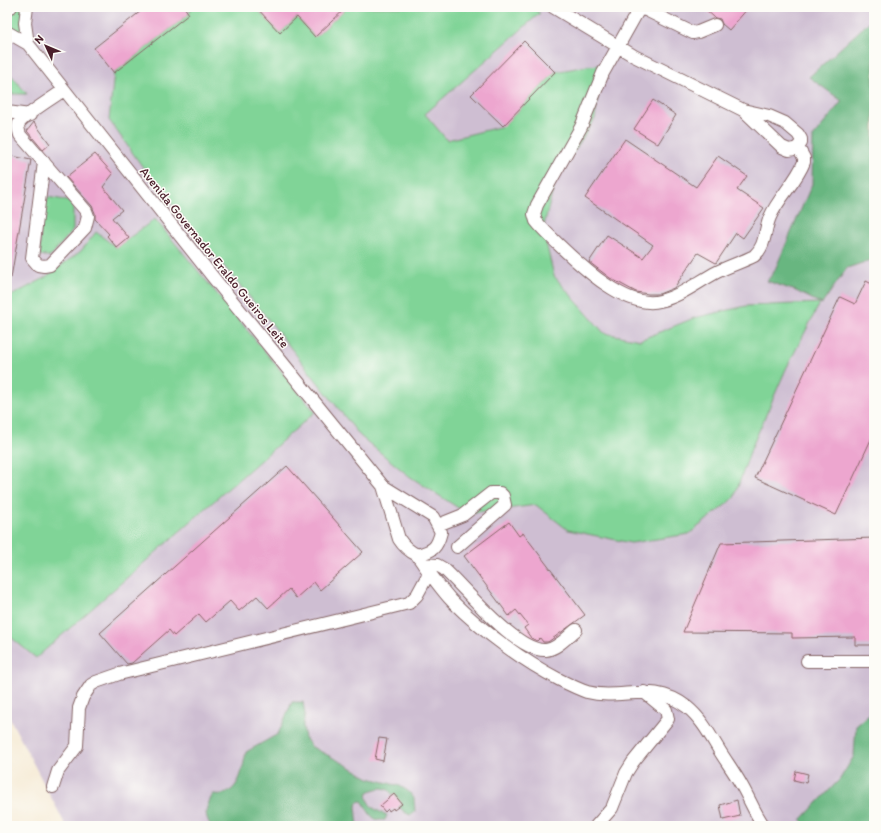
<svg xmlns="http://www.w3.org/2000/svg" width="881" height="833" font-family="Itim,sans-serif">
  <style>
    .industrial { fill: #cebed2 }
    .green { fill: #80d497; stroke: #657a61 }
    .forest { fill: #68b680; stroke: #596a56 }
    .building { fill: #eda6cf }
    .lines { fill: none; stroke-linecap: round; stroke-linejoin: round }
    .minor-casing { stroke: #866667; stroke-width: 14 }
    .minor { stroke: #fff; stroke-width: 12 }
    .labels { text-anchor: middle; stroke-width: 3; stroke-linejoin: round; paint-order: stroke }
    .street-label { font-size: 13px; fill: #4a1f2b; stroke: #fdfcf7 }
  </style>
  <rect width="100%" height="100%" fill="#fdfcf7"/>
  <filter id="ink" filterUnits="userSpaceOnUse"><feTurbulence type="fractalNoise" baseFrequency=".025" numOctaves="2"/><feDisplacementMap in="SourceGraphic" scale="8" xChannelSelector="R" yChannelSelector="G"/><feConvolveMatrix kernelMatrix="1 2 1 2 8 2 1 2 1" color-interpolation-filters="sRGB"/></filter>
  <filter id="wash" filterUnits="userSpaceOnUse"><feTurbulence type="fractalNoise" baseFrequency=".012" numOctaves="4" result="noise"/><feDisplacementMap in="SourceGraphic" scale="16" xChannelSelector="R" yChannelSelector="G"/><feGaussianBlur stdDeviation="0.9" result="paint"/><feColorMatrix in="noise" values="0 0 0 0 0 0 0 0 0 0 0 0 0 0 0 0 0 1.4 0 .05"/><feComposite in="paint" operator="in"/></filter>
  <g filter="url(#wash)">
    <rect width="100%" height="100%" fill="#f6ebd6"/>
    <path class="industrial" d="M 7,7 L 874,7 L 874,826 L 66,826 L 7,713 Z"/>
    <path class="green" d="M 7,7 L 25,7 L 27,44 L 7,28 Z
      M 192,7 L 257,7 L 257,9 L 280,33 L 297,17 L 315,37 L 347,7 L 531,7 L 540,13 L 425,114 L 447,140 L 503,126 L 555,72 L 587,66 L 602,65 L 595,119 L 555,181 L 543,230 L 554,276 L 604,333 L 640,340 L 694,318 L 746,306 L 820,303 L 786,369 L 751,449 L 734,498 L 689,534 L 631,543 L 568,530 L 536,505 L 507,509 L 466,513 L 409,476 L 360,436 L 268,319 L 152,180 L 109,120 L 114,73 L 189,14 Z
      M 7,70 L 27,94 L 7,94 Z
      M 41,196 L 65,200 L 73,205 L 73,230 L 50,257 L 40,255 Z
      M 155,219 L 315,412 L 36,658 L 7,634 L 7,298 L 43,279 L 81,251 L 96,232 L 117,248 L 129,238 Z"/>
    <path class="forest" d="M 874,11 L 874,259 L 847,268 L 822,304 L 796,291 L 767,281 L 774,272 L 812,184 L 813,137 L 842,101 L 809,77 L 869,22 Z
      M 292,702 L 303,702 L 305,714 L 303,726 L 305,738 L 312,747 L 345,764 L 369,778 L 400,786 L 408,791 L 414,798 L 415,812 L 411,815 C 390,810 399,777 368,792 C 365,806 376,810 387,815 L 385,820 C 370,822 369,810 362,801 L 357,802 L 356,807 L 358,826 L 211,826 C 203,813 206,808 213,794 C 217,794 222,795 226,793 C 241,787 243,766 246,752 L 278,734 Z
      M 874,710 L 874,826 L 871,826 L 868,822 L 862,826 L 807,826 L 801,820 L 840,779 L 854,756 L 856,725 Z"/>
    <g id="blocks">
      <path class="building" d="M 146,7 L 184,7 L 189,14 L 114,73 L 94,48 Z
        M 256,7 L 347,7 L 315,37 L 297,17 L 280,33 Z
        M 703,7 L 749,7 L 729,30 L 722,24 L 720,19 L 715,18 Z
        M 524,41 L 555,72 L 503,126 L 471,95 Z
        M 653,100 L 676,115 L 658,144 L 634,129 Z
        M 34,122 L 50,144 L 43,150 L 27,131 Z
        M 625,139 L 696,187 L 718,156 L 747,176 L 737,190 L 764,208 L 743,238 L 736,233 L 716,263 L 698,253 L 674,288 L 659,294 L 648,294 L 636,292 L 610,278 L 589,262 L 607,235 L 643,258 L 653,245 L 585,198 Z
        M 95,154 L 113,174 L 103,187 L 122,210 L 112,218 L 129,238 L 117,248 L 107,236 L 109,234 L 95,219 L 95,213 L 92,206 L 66,177 Z
        M 7,155 L 31,160 L 11,278 L 7,278 Z
        M 866,281 L 874,285 L 874,433 L 836,515 L 755,478 L 840,297 L 855,304 Z
        M 287,466 L 363,552 L 320,590 L 314,582 L 296,598 L 289,589 L 268,608 L 257,596 L 239,611 L 230,601 L 206,622 L 199,614 L 174,636 L 169,630 L 132,663 L 127,664 L 100,633 Z
        M 509,522 L 519,536 L 523,533 L 585,615 L 548,642 L 543,642 L 540,638 L 537,641 L 531,638 L 524,628 L 528,625 L 516,610 L 509,616 L 464,556 Z
        M 874,538 L 874,645 L 855,645 L 855,637 L 792,638 L 792,633 L 683,632 L 721,543 Z
        M 379,738 L 387,739 L 383,761 L 375,759 Z
        M 796,771 L 808,774 L 806,783 L 794,780 Z
        M 394,794 L 402,804 L 394,810 L 393,808 L 389,811 L 388,809 L 385,812 L 380,806 Z
        M 737,800 L 740,816 L 723,820 L 720,805 Z"/>
    </g>
  </g>
  <g filter="url(#ink)">
    <use href="#blocks" fill-opacity="0" stroke="#866667" stroke-width="1"/>
    <g class="lines">
      <g class="minor-casing">
        <path id="minor" d="M 27,7 L 25,23 L 28,44
          M 553,7 L 634,56 L 743,110 L 769,116 L 785,123 L 798,134 L 801,139 L 801,143 L 798,147 L 794,149 L 789,150 L 782,147 L 743,110
          M 7,8 L 11,7
          M 715,25 L 698,32 L 693,33 L 646,10 L 639,9 L 603,73 L 581,127 L 537,205 L 534,214 L 536,221 C 543,230 551,237 559,245 C 581,266 627,310 660,301 C 681,296 698,282 717,272 C 729,266 742,262 754,256 C 766,246 764,231 770,217 C 778,198 797,181 804,162 L 804,158 L 798,147
          M 7,32 L 28,44 L 212,276 L 383,486 L 433,517 L 441,532 C 437,548 433,551 417,555 C 409,551 404,547 399,539 L 383,486
          M 7,112 L 30,115
          M 44,162 L 32,258 L 38,265 L 44,266 L 50,265 L 85,228 L 88,216 L 86,211 L 20,135 C 19,131 17,127 19,123 C 26,114 54,97 64,90
          M 438,525 L 463,515 L 491,493 L 500,493 L 503,496 L 505,505 L 457,547
          M 417,555 C 428,571 439,587 452,601 C 482,631 523,661 560,680 C 568,684 578,689 587,692 C 623,701 652,680 687,707 C 702,719 711,737 721,753 C 728,764 736,775 742,786 C 750,800 755,814 764,826
          M 423,564 L 437,565 L 444,569 C 465,588 517,653 546,650 C 557,649 567,637 576,630
          M 807,661 L 874,661
          M 53,787 L 58,771 L 77,746 L 79,708 L 83,697 L 91,685 L 96,682 L 119,674 L 409,603 L 417,595 L 429,573
          M 596,826 L 612,808 L 626,773 L 633,762 L 668,719 L 666,710 L 644,692"/>
      </g>
      <use href="#minor" class="minor"/>
    </g>
  </g>
  <g class="labels">
    <g class="street-label">
      <text transform="translate(215 257) rotate(51)" y="5">Avenida Governador Eraldo Gueiros Leite</text>
    </g>
  </g>
  <rect width="881" height="833" fill="none" stroke="#fdfcf7" stroke-width="24"/>
  <g transform="translate(46 46) rotate(314)" stroke="#fdfcf7" stroke-width="3" paint-order="stroke">
  <path d="M0-3L7 15L0 10L-7 15Z" fill="#4a1f2b"/>
  <text y="-6" font-size="11" font-weight="bold" text-anchor="middle" fill="#4a1f2b">N</text>
  </g>
</svg>
